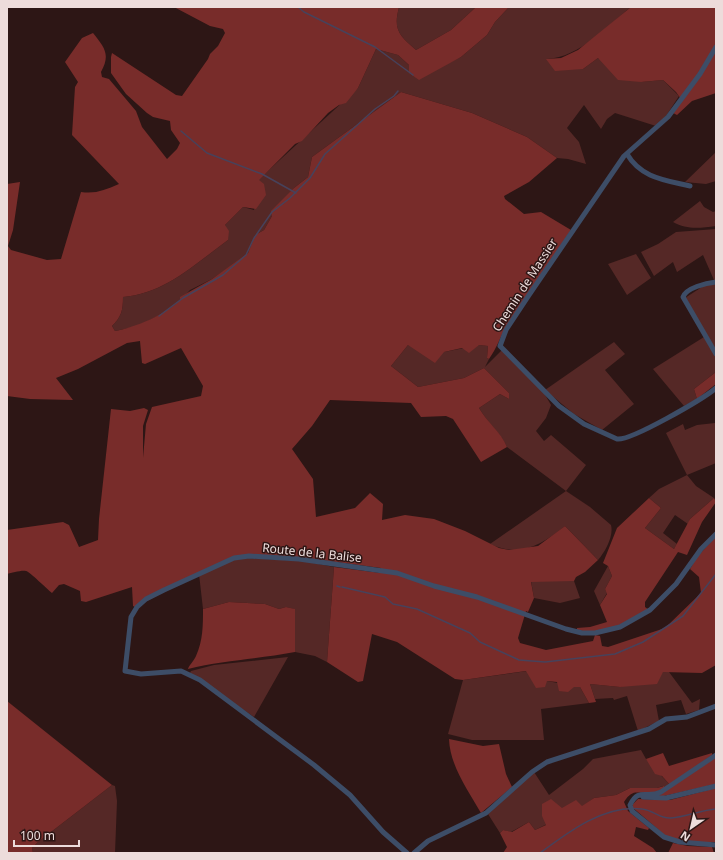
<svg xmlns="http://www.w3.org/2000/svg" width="723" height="860" font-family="'Noto Sans',sans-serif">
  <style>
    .green { fill: #552826 }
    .forest { fill: #782c2a }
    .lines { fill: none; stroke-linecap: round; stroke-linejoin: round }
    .stream { stroke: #47425b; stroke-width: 1.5 }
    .minor { stroke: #3d4d67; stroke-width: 5 }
    .labels { text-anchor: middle; stroke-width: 3; stroke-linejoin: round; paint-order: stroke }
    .street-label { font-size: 12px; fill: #eddcdb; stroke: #2d1615 }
  </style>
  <rect width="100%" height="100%" fill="#2d1615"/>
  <path class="green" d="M 399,7 L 476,7 L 451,30 L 416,50 C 399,35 393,30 399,7 Z
    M 509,7 L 631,7 C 606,27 580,57 547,59 L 583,69 L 598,58 L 641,82 L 663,80 L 679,96 L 666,116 L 656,126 L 615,113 L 607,119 L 601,129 L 584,105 L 567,128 L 579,142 L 586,164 L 568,159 L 557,158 L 527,137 L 472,113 L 401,92 L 312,157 L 308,177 L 294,188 L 272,216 L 264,230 L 255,235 L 248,253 L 236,263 L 212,279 L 190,290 L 173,308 L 139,326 L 115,331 L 112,326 C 121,317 123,311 123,297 C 164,294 195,264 228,240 L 225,225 L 243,207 L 254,210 L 258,180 L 358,88 L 376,49 L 398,55 L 409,65 L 444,65 L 461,57 L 487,35 L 495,22 Z
    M 716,152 L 716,181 L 706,184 L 685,182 Z
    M 700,201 L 704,207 L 713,212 L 716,211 L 716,226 C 700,228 687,230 673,222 Z
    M 716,229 L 716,280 L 714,280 L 703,255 L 677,272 L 673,262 L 654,276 L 641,252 L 658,244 L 676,232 Z
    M 636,254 L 651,278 L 627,295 L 608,264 Z
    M 716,284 L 716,350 L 685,298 L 705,285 Z
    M 704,337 L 716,357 L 716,372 L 694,389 L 697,399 L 684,406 L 653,369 Z
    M 614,342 L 625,354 L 605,370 L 634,404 L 602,430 L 574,414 L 545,390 Z
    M 408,345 L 444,352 L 479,345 L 488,346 L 487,358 L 489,359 L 485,367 L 502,350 L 544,393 L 551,405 L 546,418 L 536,431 L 544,441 L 551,435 L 586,465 L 566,491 L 590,507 L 611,525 C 614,536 605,552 598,560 L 565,526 C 541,545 521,558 490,544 L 566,491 L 507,447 C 500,432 487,422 479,408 L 500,394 L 509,399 L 509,393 L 484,368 L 464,378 L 418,387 L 391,366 Z
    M 715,423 L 716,463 L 687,475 L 696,486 L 714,498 L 690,519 L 688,524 L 675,515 L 663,533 L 677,544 L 674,549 L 645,528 L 661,508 L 649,498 L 659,489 L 687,475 L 666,433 L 683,424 L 685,430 L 697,425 Z
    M 246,558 L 303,561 L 334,567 L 327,662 L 315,656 L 295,652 L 294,609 L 286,607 L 279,609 L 265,604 L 229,602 L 203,609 L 199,574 L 234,560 Z
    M 608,566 L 612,576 L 605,589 L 607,593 L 600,605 L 594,591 Z
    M 531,581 L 574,581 L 580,598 L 560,603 L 534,598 Z
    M 288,657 L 254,717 L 190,673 L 191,671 L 214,665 Z
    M 527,671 L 547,681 L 580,687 L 589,703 L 541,709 L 544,740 L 472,740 L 448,734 L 463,680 Z
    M 663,672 L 669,672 L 692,703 L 700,699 L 699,710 L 686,714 L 681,700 L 656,705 L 659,721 L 638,731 L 627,696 L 614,700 L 613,698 L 595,699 L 590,684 L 620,687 Z
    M 641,750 L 646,759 L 670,785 L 664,788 L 663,786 L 657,788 L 630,788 L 616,795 L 594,798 L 582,807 L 535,830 L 529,822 L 511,832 L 503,830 L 500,833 L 488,814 L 534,772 L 549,795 L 583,769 L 593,759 Z
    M 112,785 L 115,786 L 117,801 L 115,853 L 33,853 L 32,848 L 38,842 Z"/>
  <path class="forest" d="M 174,7 L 399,7 C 393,30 399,35 416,50 L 451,30 L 476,7 L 509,7 L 495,22 L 487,35 L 461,57 L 419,80 L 409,73 L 409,65 L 398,55 L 376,49 L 358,88 L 346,103 L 339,105 L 328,113 L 302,141 L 295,144 L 259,180 L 264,184 L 266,195 L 256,209 L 243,207 L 225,225 L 229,231 L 228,240 C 195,264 164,294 123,297 C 123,311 121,317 112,326 L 115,331 C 136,327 165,315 180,300 L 180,297 L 212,279 L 248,253 L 255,235 L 264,230 L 272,216 L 271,211 L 294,188 L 308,177 L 312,157 L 401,92 L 472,113 L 527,137 L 557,158 L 529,182 L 504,196 L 505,199 L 524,214 L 541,212 L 571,230 L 507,325 C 500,337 497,348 489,359 L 487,358 L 488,346 L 479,345 L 469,353 L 462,348 L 444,352 L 435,363 L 408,345 L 391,366 L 418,387 L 464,378 L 484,368 L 509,393 L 509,399 L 500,394 L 479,408 C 487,422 501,432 507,447 L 481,462 L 453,419 L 446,416 L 421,417 L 411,403 L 330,400 L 312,426 L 292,449 L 313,479 L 316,517 L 355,508 L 370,493 L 383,504 L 382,520 L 405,515 L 434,519 L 465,531 L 499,548 L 509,550 L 538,546 L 565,526 L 598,560 L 585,572 L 576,577 L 574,581 L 531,582 L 534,598 L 528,612 L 526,611 L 518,638 L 520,643 L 546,650 L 593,641 L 595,635 L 600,636 L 602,646 L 608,647 L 665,628 L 701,593 L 699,577 L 690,569 L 697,557 L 716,536 L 716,665 L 702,673 L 663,672 L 657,684 L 620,687 L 590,684 L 596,702 L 589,703 L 580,687 L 574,687 L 568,692 L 559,691 L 557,682 L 547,681 L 545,687 L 536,688 L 526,671 L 463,680 L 455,679 L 397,642 L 372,634 L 363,681 L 358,682 L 327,662 L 334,567 L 381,573 L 381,568 L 299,557 L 231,558 L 135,607 L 133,606 L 132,587 L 86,602 L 81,601 L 80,591 L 64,584 L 59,585 L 52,593 C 47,589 30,572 26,571 C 21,570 12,573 7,574 L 7,530 L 63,522 L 69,525 L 79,547 L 98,540 L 99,519 L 111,409 L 130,411 L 144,408 L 148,410 L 143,426 L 143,458 L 146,424 L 152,407 L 201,396 L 203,386 L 181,348 L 145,364 L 142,363 L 140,341 L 127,343 L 78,369 L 56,378 L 73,400 L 30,399 L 7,396 L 7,184 L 20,182 L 13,230 L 8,246 L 11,250 L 47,260 L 61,259 L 81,192 C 96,194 105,190 119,184 L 72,135 L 75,87 L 78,82 L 65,62 L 82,38 L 93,33 C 104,47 111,54 101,72 L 102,77 L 109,79 L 136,111 L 142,127 L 167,159 L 177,149 L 180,143 L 171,130 L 170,121 L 153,117 L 147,113 L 126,94 L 111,73 L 111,57 L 112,53 L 176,95 L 182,96 L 208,59 L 210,54 L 218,46 L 225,33 L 223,29 L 210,26 Z
    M 631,7 L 716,7 L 716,93 L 692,101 L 677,115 L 673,113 L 681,99 L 676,92 L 663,80 L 641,82 L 618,80 L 598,58 L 583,69 L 555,71 L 546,59 L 561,58 L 578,50 Z
    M 716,372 L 716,384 L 697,399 L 694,389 Z
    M 649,498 L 661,508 L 645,528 L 674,549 L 690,519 L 714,498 L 716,502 L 702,522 L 687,555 L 678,552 L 645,602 L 645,607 L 649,610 C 627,622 603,636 577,630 L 577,628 L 590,627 L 607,622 L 600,605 L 607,594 L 605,589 L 612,576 L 608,566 L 603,563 L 617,528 Z
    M 229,602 L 265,604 L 279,609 L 286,607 L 295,609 L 295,652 C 259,659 223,660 188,669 C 189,665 194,661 196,656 C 203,641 203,625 203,609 Z
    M 7,701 L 112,785 L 38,842 L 32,848 L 33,853 L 7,853 Z
    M 449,739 L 483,746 L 499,744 L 506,774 L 512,787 L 481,813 C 468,790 450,766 449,739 Z
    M 663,753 L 669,766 L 712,753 L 712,755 L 670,785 L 662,776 L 655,774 L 646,759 Z
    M 716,757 L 716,784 L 664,796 L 657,796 Z
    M 664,786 L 664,788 C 661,790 656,792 652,793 C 638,795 634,787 624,802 L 628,811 L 649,828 L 648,830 L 636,827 L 634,836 L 653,848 L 657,853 L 503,853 L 507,847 L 500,833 L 503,830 L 512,832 L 529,822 L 535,830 L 546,825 L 542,816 L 542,804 L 551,799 L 562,808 L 576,800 L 582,806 L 594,798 L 616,795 L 630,788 L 657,788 Z
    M 716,788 L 716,842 L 690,842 L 667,837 L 632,807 L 633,804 L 638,799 L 670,800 Z
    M 673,843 L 688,846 L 712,847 L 714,853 L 668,853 Z"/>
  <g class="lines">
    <path class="stream" d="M 298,7 L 304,12 L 375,47 L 413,75
      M 181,131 L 207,153 L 262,174 L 296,193
      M 159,316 L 183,298 L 223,275 L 246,255 L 254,238 L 272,212 L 290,198 L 310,178 L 325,154 L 375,109 L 394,96 L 398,91
      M 337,586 L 340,587
      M 342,587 L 385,597 L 393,604 L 417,609 L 470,633 L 480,642 L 519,660 L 545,662 L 615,654 L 643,642 L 683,616 L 716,574
      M 540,853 C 568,832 605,804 642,809 C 653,810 660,819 671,818 C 686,817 701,810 716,809"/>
    <path class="minor" d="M 716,47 L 700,74 L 668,117 L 624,156 L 529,295 L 506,330 L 500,346 L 559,406 L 584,424 L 617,439 C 631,441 703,399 716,388
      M 627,154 C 641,178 665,180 690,186
      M 716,282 C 706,283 686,288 683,297 L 716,354
      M 716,755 L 661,792 C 646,799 639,787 630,805 L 632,811 L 664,837 L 680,842 L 716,845
      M 643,797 L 666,798 L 716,786
      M 407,853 L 383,832 L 350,795 L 314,765 L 200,680 L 181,671 L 141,674 L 125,671 L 131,617 L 137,607 L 146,599 L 164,590 L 234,558 L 249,556 L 299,559 L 397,573 L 434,586 L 477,597 L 566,629 L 582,633 L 595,633 L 620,627 L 650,610 L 676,584 L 701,549 L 716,534
      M 414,853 L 428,841 L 486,813 L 532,772 L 547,762 L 649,729 L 666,719 L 687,717 L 716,706"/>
  </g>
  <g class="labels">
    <g class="street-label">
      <text transform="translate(525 285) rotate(-57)" y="4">Chemin de Massier</text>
      <text transform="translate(312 553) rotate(6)" y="4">Route de la Balise</text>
    </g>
  </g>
  <rect width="723" height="860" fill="none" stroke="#eddcdb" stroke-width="16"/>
  <g transform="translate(691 828) rotate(214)" stroke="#2d1615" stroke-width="3" paint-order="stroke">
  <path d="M0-3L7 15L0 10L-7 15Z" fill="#eddcdb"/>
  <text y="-6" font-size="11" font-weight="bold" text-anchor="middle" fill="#eddcdb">N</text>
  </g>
  <path d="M14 840v6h65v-6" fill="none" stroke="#eddcdb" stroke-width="2"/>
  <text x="20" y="840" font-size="12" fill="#eddcdb" stroke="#2d1615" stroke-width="3" paint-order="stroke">100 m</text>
</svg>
